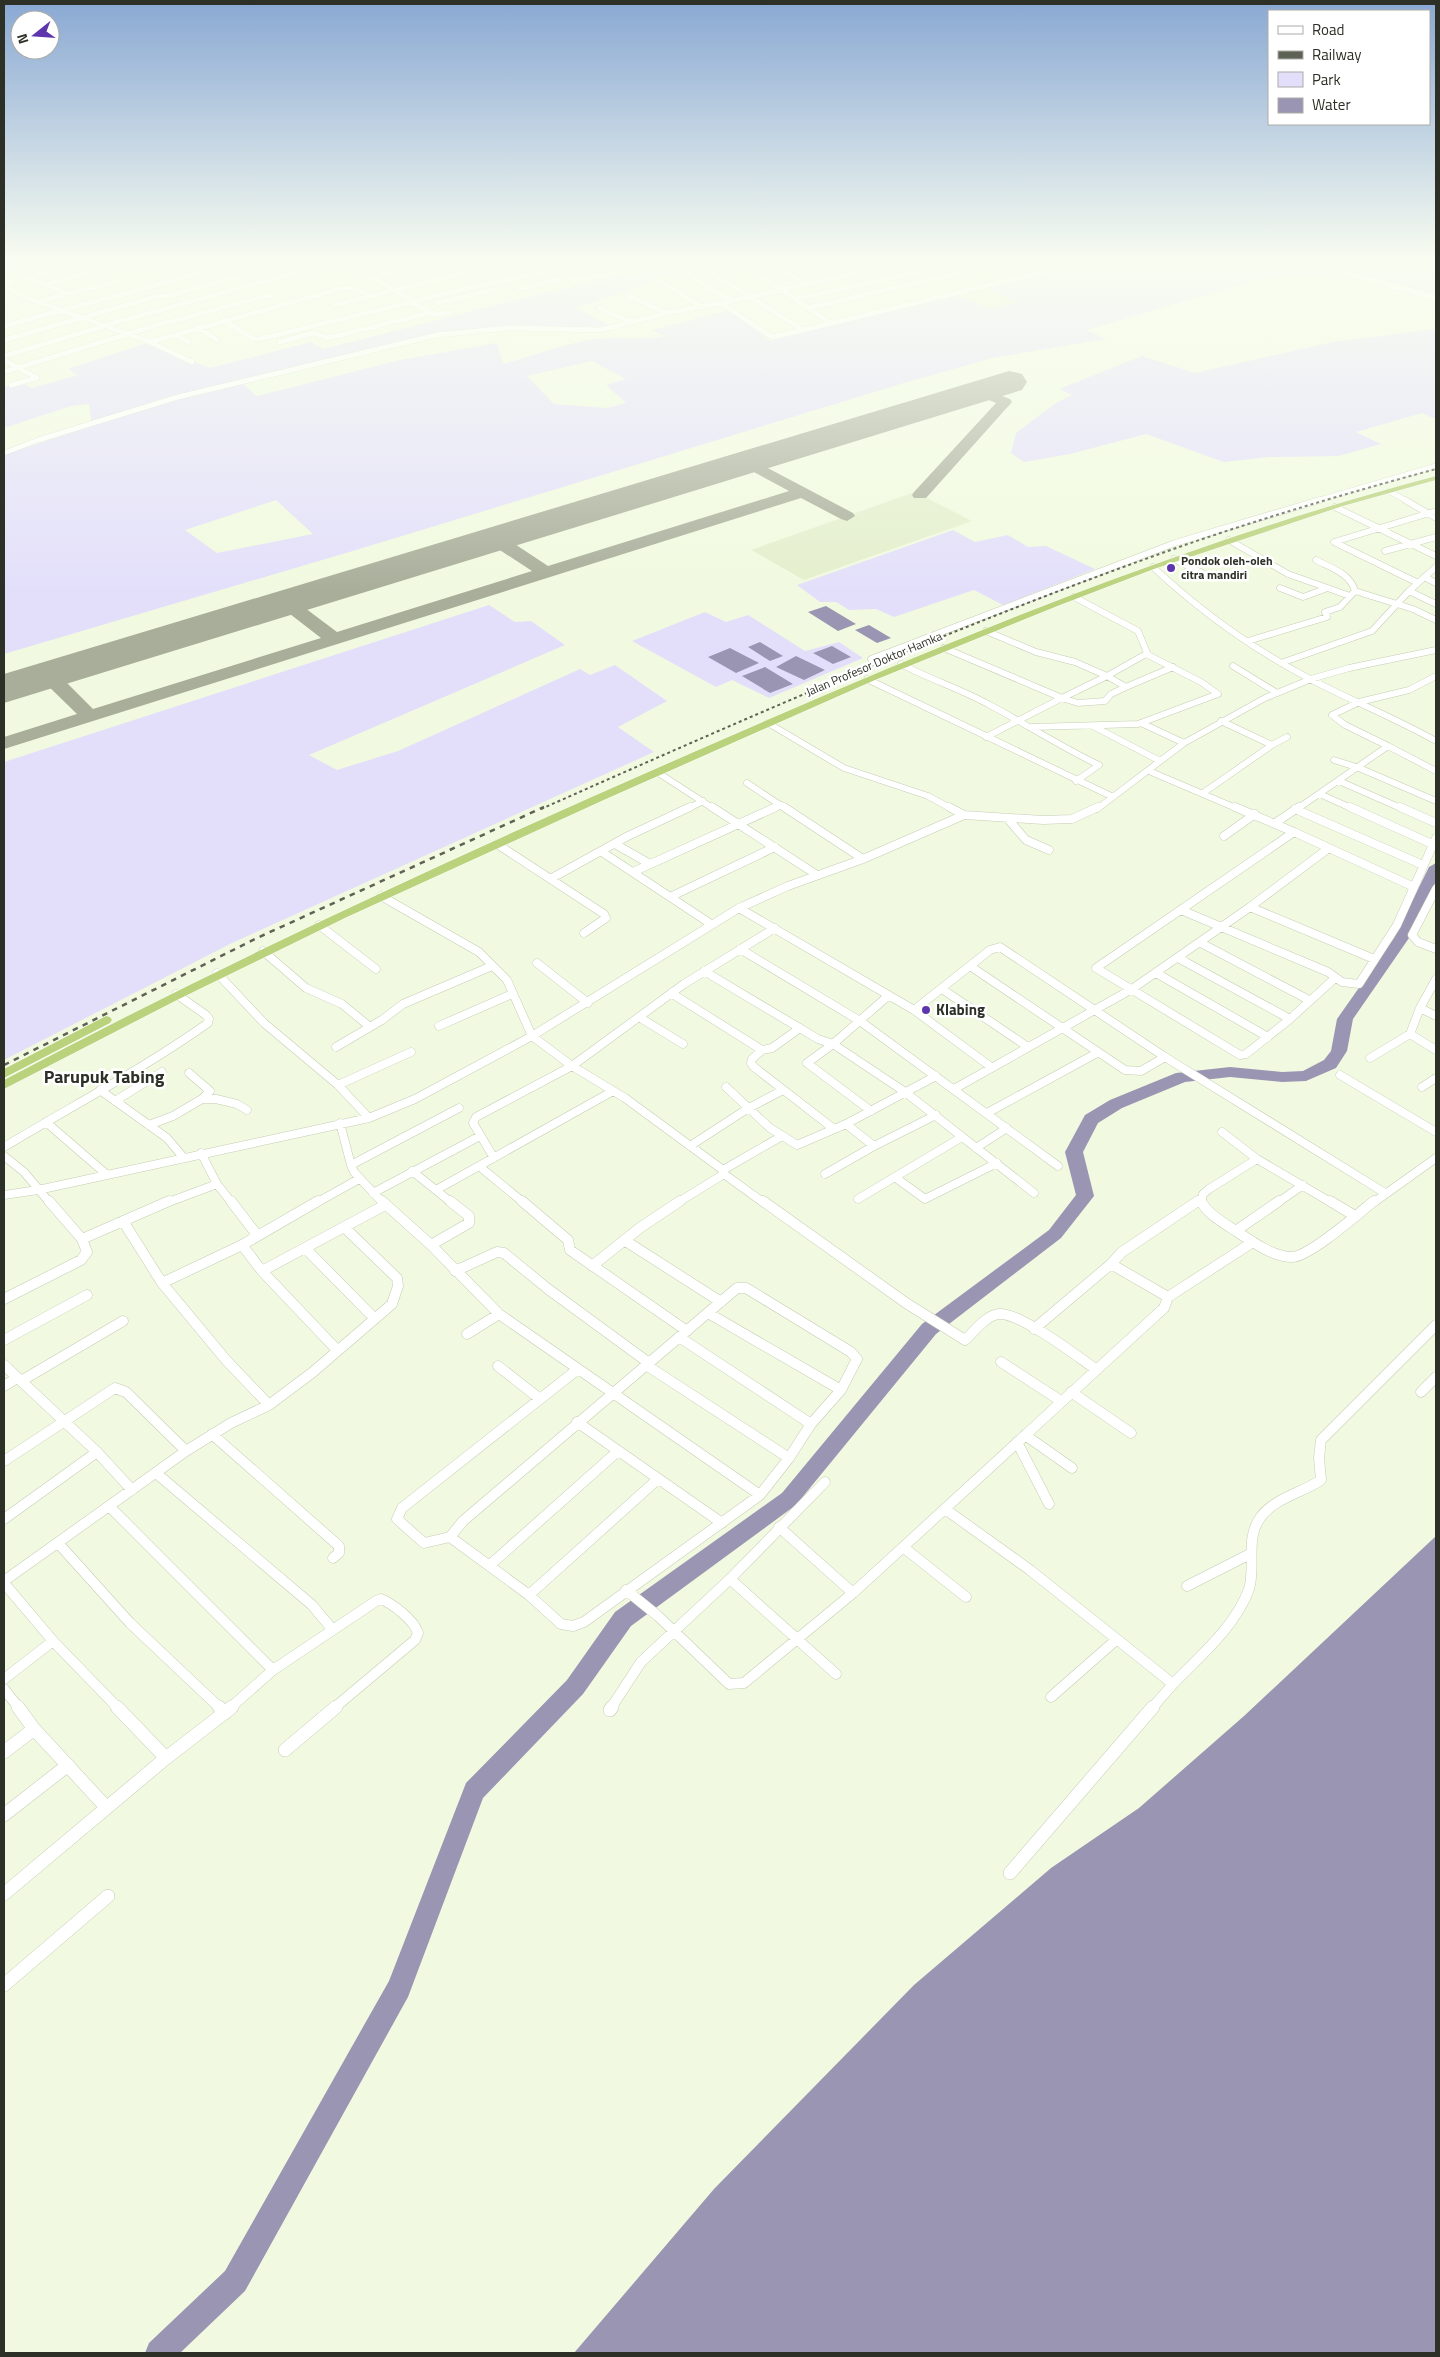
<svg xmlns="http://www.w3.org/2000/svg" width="1440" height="2357" font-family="'Titillium Web',sans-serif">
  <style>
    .built { fill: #e4efcd }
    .green { fill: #e3dffb; fill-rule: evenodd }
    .water { fill: #9a95b3 }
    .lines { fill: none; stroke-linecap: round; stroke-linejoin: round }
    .river { fill: #9a95b3; fill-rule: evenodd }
    .taxiway { fill: #a8ae9a; fill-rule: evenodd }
    .runway { fill: #a8ae9a; fill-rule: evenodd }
    .minor-far4-casing { stroke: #c5cdb4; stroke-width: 5.5 }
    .minor-far3-casing { stroke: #c5cdb4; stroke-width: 7 }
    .minor-far2-casing { stroke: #c5cdb4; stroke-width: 9 }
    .minor-far1-casing { stroke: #c5cdb4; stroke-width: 11 }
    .minor-casing { stroke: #c5cdb4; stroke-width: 14 }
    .tertiary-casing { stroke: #c5cdb4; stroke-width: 6 }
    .trunk-casing { stroke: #fff; stroke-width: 1 }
    .minor-far4 { stroke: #fff; stroke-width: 5 }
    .minor-far3 { stroke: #fff; stroke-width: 6 }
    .minor-far2 { stroke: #fff; stroke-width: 8 }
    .minor-far1 { stroke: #fff; stroke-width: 10 }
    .minor { stroke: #fff; stroke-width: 13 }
    .tertiary { stroke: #fff; stroke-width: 5.5 }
    .trunk { fill: #bad27c; fill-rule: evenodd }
    .rail-far1 { stroke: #5e6254; stroke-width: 2; stroke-dasharray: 3 3; stroke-linecap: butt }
    .rail { stroke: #5e6254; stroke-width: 2.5; stroke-dasharray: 5.5 5.5; stroke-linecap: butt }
    .poi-dot { fill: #5d36ae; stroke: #fff; stroke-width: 2 }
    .labels { text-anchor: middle; stroke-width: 5; stroke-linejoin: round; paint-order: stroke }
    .far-poi-label { font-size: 12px; font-weight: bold; fill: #2d3026; stroke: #fff; text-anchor: start }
    .far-street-label { font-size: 12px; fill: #2d3026; stroke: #fff }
    .poi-label { font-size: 15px; font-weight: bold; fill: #2d3026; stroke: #fff; text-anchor: start }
    .quarter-label { font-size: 18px; font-weight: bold; fill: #2d3026; stroke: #fff }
  </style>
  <rect width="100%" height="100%" fill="#f1fae0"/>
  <path class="built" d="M 985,287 L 1018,302 L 992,309 L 953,294 Z
    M 915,492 L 972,521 L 804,580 L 751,550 Z"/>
  <path class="green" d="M 1089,262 L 1103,264 L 1163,262 L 1173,265 L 1189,262 L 1247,262 L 1254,264 L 1267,262 L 1436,262 L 1436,294 L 1431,296 L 1343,272 L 1263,278 L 1087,330 L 1105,339 L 992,358 L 904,383 L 356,550 L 4,654 L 4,455 L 92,426 L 89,404 L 71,406 L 4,428 L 4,387 L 22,383 L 32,388 L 78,375 L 68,369 L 147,343 L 210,368 L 311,342 L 323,349 L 543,293 L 648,270 L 672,267 L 680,273 L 660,277 L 646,284 L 576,308 L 613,327 L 596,332 L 498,330 L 436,337 L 243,384 L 257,396 L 400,360 L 497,343 L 503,364 C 533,356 565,343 596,339 C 619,336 642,341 664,336 L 652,330 L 730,310 L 770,341 L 953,294 L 992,309 L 1017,302 L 985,287 ZM 592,361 L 626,379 L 606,385 L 626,403 L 607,408 L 554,404 L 527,376 ZM 276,500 L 313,534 L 217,553 L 185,530 Z
    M 1436,329 L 1436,419 L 1422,413 L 1356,432 L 1381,444 L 1338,456 L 1269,457 L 1224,462 L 1146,434 L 1070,454 L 1024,462 L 1011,453 L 1016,433 L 1056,403 L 1072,395 L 1059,389 L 1142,356 L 1195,373 L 1333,342 Z
    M 953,530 L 975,542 L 1008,535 L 1028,547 L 1046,546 L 1095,569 L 1003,605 L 974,590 L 894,617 L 876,609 L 849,610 L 836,602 L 820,602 L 797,585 Z
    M 489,605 L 515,622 L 531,621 L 565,645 L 309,755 L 337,770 L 398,751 L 580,669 L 590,675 L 615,665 L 667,701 L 618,727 L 654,752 L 232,943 L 4,1060 L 4,762 Z
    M 705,612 L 726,622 L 748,615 L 805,651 L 839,642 L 863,658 L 769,698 L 732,680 L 716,687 L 632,641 Z"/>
  <path class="water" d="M 826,606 L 856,624 L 838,631 L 808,612 Z
    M 869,625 L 891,638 L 877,643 L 855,630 Z
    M 760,642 L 783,656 L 770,661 L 748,647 Z
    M 832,646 L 851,657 L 833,664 L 813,653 Z
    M 730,648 L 759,663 L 736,673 L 708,657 Z
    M 796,656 L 825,670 L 804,680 L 776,667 Z
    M 765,667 L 793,684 L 770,693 L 742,676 Z
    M 1436,1536 L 1436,2353 L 574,2353 L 714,2189 L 914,1985 L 1051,1868 L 1139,1808 L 1244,1716 Z"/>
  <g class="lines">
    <path class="river" d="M 1436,863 L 1436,881 L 1409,938 L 1353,1019 L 1347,1051 L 1336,1068 L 1306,1081 L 1282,1082 L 1230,1077 L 1185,1082 L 1122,1108 L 1098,1123 L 1083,1152 L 1094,1196 L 1061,1238 L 936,1334 L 796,1505 L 631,1626 L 583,1694 L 483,1798 L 408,1997 L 245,2291 L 180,2353 L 145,2353 L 149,2343 L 225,2271 L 389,1981 L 466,1783 L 567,1680 L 615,1612 L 782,1493 L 922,1324 L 1049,1230 L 1076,1195 L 1065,1152 L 1085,1115 L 1110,1100 L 1176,1073 L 1230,1067 L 1282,1072 L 1303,1071 L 1324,1060 L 1331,1051 L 1337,1019 L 1394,938 L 1429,867 Z"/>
    <path class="taxiway" d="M 979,387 L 1010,399 L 1012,402 L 926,498 L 914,498 L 912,495 L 914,492 L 996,403 L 974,394 L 972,391 L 974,388 Z
      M 747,457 L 853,513 L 855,516 L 847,521 L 841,519 L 801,498 L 4,749 L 4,737 L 77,714 L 42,680 L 40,676 L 42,672 L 56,672 L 93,709 L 321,638 L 281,607 L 278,603 L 281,599 L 293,599 L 337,632 L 532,571 L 489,543 L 487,539 L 489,535 L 501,535 L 548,566 L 789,491 L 741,465 L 739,462 L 741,459 Z"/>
    <path class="runway" d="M 1009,371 L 1022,374 L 1027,382 L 1022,390 L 4,703 L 4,674 Z"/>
    <g class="minor-far4-casing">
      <path id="minor-far4" d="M 177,262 L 186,262
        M 346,262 L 413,301
        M 454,262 L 458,262
        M 546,262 L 562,270
        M 733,262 L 772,283 L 830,323
        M 797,262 L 829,279
        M 830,262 L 853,274
        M 862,262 L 876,268
        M 759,263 L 782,262
        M 769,263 L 808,284
        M 161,269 L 186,268 L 196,273
        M 358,269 L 380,263
        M 706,269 L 803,330 L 1084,262
        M 557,271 L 576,281 L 646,266
        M 684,272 L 732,301
        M 486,273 L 542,262
        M 28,277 L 67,294
        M 373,278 L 432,263 L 430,262
        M 656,278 L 701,307
        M 4,283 L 85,262
        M 4,284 L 19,295 L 150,342 L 192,362
        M 46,284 L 135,262
        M 518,289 L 568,277
        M 629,296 L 666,313
        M 796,299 L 953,264
        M 41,301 L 116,281
        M 410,302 L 436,315 L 451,312
        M 437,303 L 497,289
        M 721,303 L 772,337 L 803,330
        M 334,305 L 505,263 L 519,267
        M 599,308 L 631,322
        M 808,308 L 1007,262
        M 223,320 L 254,339 L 260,339 L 473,287 L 598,262
        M 4,326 L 242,262
        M 197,327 L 217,340
        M 175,335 L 189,342
        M 4,340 L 158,296 L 168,296 L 290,262
        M 150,342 L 343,288 L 353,288 L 370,295
        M 280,342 L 313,333 L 328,338 L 430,313
        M 4,356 L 131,318 L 335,262
        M 4,360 L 37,378
        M 4,372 L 154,326 L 270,295
        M 11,385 L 37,378
        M 4,453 L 38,440 L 178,397 L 437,335 L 510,328 L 601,330 L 666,313 L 732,301 L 906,262
        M 1389,491 L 1407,501
        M 1316,501 L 1436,466"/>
    </g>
    <g class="minor-far3-casing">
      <path id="minor-far3" d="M 1405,500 L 1436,518
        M 1335,507 L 1436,556
        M 1229,540 L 1288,574 L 1350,596
        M 1385,551 L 1436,537
        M 1174,559 L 1210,577
        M 1316,560 C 1331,568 1350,573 1355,591
        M 1153,567 C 1200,611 1253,649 1310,679 C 1352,701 1395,718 1436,741
        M 1424,577 L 1436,583
        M 1418,583 L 1334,542 L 1436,511
        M 1280,588 L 1303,597 L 1325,589
        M 1409,591 L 1436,604
        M 1248,641 L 1327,617 L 1325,612 L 1340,607 L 1355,591 L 1413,609 L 1436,620
        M 944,648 L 1062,698 L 1107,676 L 1075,662 L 1036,652 L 986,631
        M 871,659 L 1175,543 L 1320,500
        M 1281,663 L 1372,631 L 1409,591 L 1436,567
        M 901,664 C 929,679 961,689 988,704 C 1026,724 1061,747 1099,765 L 1076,781
        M 1233,666 L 1277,693
        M 1107,676 L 1126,687 L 1173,667
        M 1107,676 L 1146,654
        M 867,679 L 1113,797
        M 768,723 L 844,768 L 928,796 L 952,809
        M 1141,723 L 1184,743
        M 1093,726 L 1160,761
        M 1032,727 L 1138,724 L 1218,694 L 1201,682 L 1148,655 L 1138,631 L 1074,597
        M 986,737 L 1062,698 L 1078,703 L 1105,701 L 1111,694 L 1126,687
        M 1272,745 L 1287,737
        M 1388,746 L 1345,725 L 1332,715 L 1359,702 L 1409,690 L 1436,676
        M 1334,760 L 1359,768 L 1436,801
        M 1149,771 L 1238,809
        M 657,772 L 714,809
        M 1339,781 L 1403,809
        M 747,783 L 786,809
        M 1203,793 L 1272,745 L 1221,721
        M 1320,794 L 1353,809
        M 687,809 L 703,801
        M 773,809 L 781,805
        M 1097,809 L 1184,743 L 1265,698 L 1311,679 L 1349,668 L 1436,650
        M 1297,809 L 1388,746 L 1436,771"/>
    </g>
    <g class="minor-far2-casing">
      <path id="minor-far2" d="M 712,807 L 817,875
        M 784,807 L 863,859
        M 949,807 L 964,815 L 1043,820 L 1072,819 L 1098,807
        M 1235,807 L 1294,832
        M 1350,807 L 1432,844
        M 1400,807 L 1436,823
        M 1295,809 L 1423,865
        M 1007,818 L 1026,840 L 1049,850
        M 1275,823 L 1299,807
        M 1224,836 L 1255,814
        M 497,844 L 604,914 L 606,918 L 584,933
        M 615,844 L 650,864
        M 1329,848 L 1250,907 L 1374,959
        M 602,852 L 711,924
        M 633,872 L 776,807
        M 552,878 L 628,836 L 690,807
        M 1436,889 L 1412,935 L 1418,942 L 1436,949
        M 381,896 L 479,952 L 507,980 L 532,1036 L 572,1066 L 625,1098 L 723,1170 L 724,1174 L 677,1203
        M 672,896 L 775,847
        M 739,908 L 914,1010 L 991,1067
        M 1181,910 L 1328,972 L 1342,982 L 1359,984 L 1397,925 L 1436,838
        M 319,925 L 376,969
        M 1201,943 L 1309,1000
        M 740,949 L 860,1021 L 1058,1166
        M 263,951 L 306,988 L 342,1004 L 370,1027
        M 1178,958 L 1290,1019
        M 537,963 L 588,1003
        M 970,966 L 1125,1070 L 1141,1071 L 1165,1057
        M 704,971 L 818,1039 L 833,1044 L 905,1092 L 1034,1193
        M 217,973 L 264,1023 L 338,1085 L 369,1118
        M 1156,973 L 1268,1037
        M 1334,979 L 1290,1019 L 1246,1054 L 1240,1055 L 1096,968 L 1294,832 L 1414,887
        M 942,989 L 1028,1047
        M 671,993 L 762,1050 L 772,1048 L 800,1028
        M 1420,1008 L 1436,1016
        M 914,1010 L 990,950 L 1000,947 L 1165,1057 L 1385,1193
        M 639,1017 L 683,1044
        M 439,1026 L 512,994
        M 1410,1034 L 1436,1050
        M 336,1047 L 382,1020 L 403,1004 L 492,966
        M 762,1050 L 752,1059 L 751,1063 L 754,1067 L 834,1129
        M 1370,1058 L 1410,1034 L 1420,1008 L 1436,979
        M 189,1073 L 210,1091 L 202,1099
        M 1340,1075 L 1436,1132
        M 338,1085 L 411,1052
        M 726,1087 L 770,1128 L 797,1145 L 846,1124 L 936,1076
        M 1422,1087 L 1436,1078
        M 954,1089 L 1132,989 L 1250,907
        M 100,1090 L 167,1138 L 183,1157
        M 115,1101 L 162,1072
        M 871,1111 L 807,1063 L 833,1044 L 888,996
        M 987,1113 L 1097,1053
        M 46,1122 L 106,1174
        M 340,1123 L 351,1165
        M 846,1124 L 874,1146 L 936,1115
        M 149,1125 L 173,1116 L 202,1099 L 216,1099 L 237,1104 L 247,1110
        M 1222,1132 L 1257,1159 L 1332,1203
        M 690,1146 L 747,1109 L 783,1090
        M 4,1147 C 72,1106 143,1069 208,1023 L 209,1019 L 206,1015 L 176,994
        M 976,1148 L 1007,1128
        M 201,1153 L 217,1184 L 232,1203
        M 4,1156 L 24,1172 L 50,1203
        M 494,1158 L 473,1123 L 476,1117 L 572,1066 L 684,984 L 775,928
        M 479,1166 L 524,1203
        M 723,1170 L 782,1136
        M 412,1171 L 452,1203
        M 724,1174 L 764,1203
        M 825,1174 L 874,1146
        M 896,1178 L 925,1199 L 997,1163
        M 436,1190 L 613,1091
        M 373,1193 L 480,1136
        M 4,1195 L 38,1190 L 369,1118 L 415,1099 L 532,1036 L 739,908 L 788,886 L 863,859 L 964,815
        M 858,1199 L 962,1137
        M 166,1203 L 217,1184
        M 316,1203 L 359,1179
        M 383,1203 L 354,1172 L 351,1165 L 459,1108
        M 1196,1203 L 1200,1200
        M 1201,1203 L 1203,1194 L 1209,1189 L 1257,1159
        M 1277,1203 L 1303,1185
        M 1373,1203 L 1436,1158"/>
    </g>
    <g class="minor-far1-casing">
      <path id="minor-far1" d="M 231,1201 L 257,1235
        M 382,1201 L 431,1245 L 499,1314 L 760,1495
        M 522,1201 L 568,1240 L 570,1250 L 687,1331
        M 763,1201 L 906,1303 L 965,1340 C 974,1332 986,1315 999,1314 C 1020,1312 1078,1357 1097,1370
        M 1201,1201 C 1206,1213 1225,1224 1236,1231 C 1251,1241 1273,1257 1292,1257 C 1309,1257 1358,1214 1374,1201
        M 1330,1201 L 1355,1216
        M 123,1221 L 162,1283 L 226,1360 L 269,1405
        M 1237,1230 L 1279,1201
        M 82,1239 L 169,1201
        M 624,1240 L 721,1302
        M 242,1245 L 262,1271 L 337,1350
        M 431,1245 L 469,1223 L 469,1216 L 450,1201
        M 306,1249 L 374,1318
        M 1111,1264 L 1122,1252 L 1198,1201
        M 592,1266 L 641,1227 L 680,1201
        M 262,1271 L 385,1205
        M 455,1271 L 497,1252 L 504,1253 L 548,1289 L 649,1363
        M 162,1283 L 242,1245 L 318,1201
        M 737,1288 L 746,1288 L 851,1352 L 857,1359 L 841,1390 L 811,1424 L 789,1458 L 760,1495 L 584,1622 L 573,1626 L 561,1624 L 529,1595 L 450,1537 L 463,1521 Z
        M 4,1299 L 81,1260 L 87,1252 L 82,1239 L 49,1201
        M 708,1313 L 841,1390
        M 1034,1329 L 1111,1264 L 1168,1297
        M 467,1334 L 499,1314
        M 679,1337 L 811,1424
        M 4,1340 L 87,1295
        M 1001,1362 L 1061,1401
        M 4,1365 L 97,1452 L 132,1490
        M 646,1365 L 789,1458
        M 498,1366 L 540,1399
        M 21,1381 L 123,1321
        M 4,1386 L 17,1378
        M 1071,1392 L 1131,1433
        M 1421,1392 L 1436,1377
        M 577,1422 L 722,1523
        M 212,1434 L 339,1546 L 339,1553 L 333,1558
        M 1025,1435 L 1072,1468
        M 1017,1442 L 1049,1504
        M 4,1461 L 115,1388 L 126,1392 L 186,1451
        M 156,1473 L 312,1605 L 332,1629
        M 109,1506 L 273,1670
        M 945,1509 L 1030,1570 L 1173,1684 C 1199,1657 1236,1626 1249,1589 C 1256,1566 1245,1539 1260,1518 C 1274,1498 1302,1493 1321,1480 L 1319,1458 L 1321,1440 L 1436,1325
        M 4,1519 L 97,1452
        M 779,1527 L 853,1593
        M 450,1537 L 424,1543 L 397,1519 L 402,1508 L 578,1369
        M 58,1543 L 130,1623 L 220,1708
        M 903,1547 L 966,1597
        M 490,1565 L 618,1451
        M 730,1579 L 836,1674
        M 4,1581 L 186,1451 L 231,1423 L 269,1405 L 313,1372 L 392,1304 L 398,1286 L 397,1278 L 345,1228
        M 4,1583 L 53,1641 L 118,1708
        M 1187,1586 L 1250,1554
        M 626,1590 L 658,1616 L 729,1684 L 744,1683 L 853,1593 L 1164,1308 L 1168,1297 L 1253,1242
        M 529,1595 L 658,1479
        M 4,1679 L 53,1641
        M 4,1689 L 19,1708
        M 1051,1697 L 1116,1640
        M 230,1708 L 273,1670 L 376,1601 L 381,1599 C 393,1604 414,1620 418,1633 L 415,1640 L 334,1708
        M 611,1708 L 641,1662 L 730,1579 L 825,1482
        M 1152,1708 L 1173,1684"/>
    </g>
    <g class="minor-casing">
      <path id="minor" d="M 18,1707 L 34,1729 L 106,1807
        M 117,1707 L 166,1758
        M 219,1707 L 225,1713
        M 610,1710 L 612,1707
        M 285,1750 L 336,1707
        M 4,1752 L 34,1729
        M 4,1815 L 68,1765
        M 1010,1873 L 1153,1707
        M 4,1894 L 166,1758 L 232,1707
        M 4,1985 L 108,1896"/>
    </g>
    <g class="tertiary-casing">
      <path id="tertiary" d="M 1306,262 L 1436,298
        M 4,268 L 28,277"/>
    </g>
    <g class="trunk-casing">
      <path id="trunk" d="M 1436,476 L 1436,480 L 1343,506 L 1154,569 L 1060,605 L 875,680 L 606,799 L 347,917 L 177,1000 L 4,1089 L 4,1080 C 232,959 467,851 703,748 C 943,643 1183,543 1436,476 Z
        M 106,1016 L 110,1017 L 112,1020 L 110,1023 L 4,1078 L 4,1069 Z"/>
    </g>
    <use href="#minor-far4" class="minor-far4"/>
    <use href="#minor-far3" class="minor-far3"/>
    <use href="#minor-far2" class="minor-far2"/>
    <use href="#minor-far1" class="minor-far1"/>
    <use href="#minor" class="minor"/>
    <use href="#tertiary" class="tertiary"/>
    <use href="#trunk" class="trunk"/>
    <path class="rail-far1" d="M 541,809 C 742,720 944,631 1151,557 C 1245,523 1340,495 1436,469"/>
    <path class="rail" d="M 4,1065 L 257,938 L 544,807"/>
  </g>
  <linearGradient id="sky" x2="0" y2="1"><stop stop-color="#89a8d3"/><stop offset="0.44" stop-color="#f9fdf1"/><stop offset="1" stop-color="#f9fdf1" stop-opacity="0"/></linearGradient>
  <rect width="1440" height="592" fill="url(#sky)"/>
  <g class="poi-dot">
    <circle cx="1171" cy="568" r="5"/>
    <circle cx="926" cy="1010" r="5"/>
  </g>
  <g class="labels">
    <g class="far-poi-label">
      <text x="1181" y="565">Pondok oleh-oleh<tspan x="1181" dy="14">citra mandiri</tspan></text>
    </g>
    <g class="far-street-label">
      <text transform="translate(874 664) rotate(-23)" y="4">Jalan Profesor Doktor Hamka</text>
    </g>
    <g class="poi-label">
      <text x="936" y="1015">Klabing</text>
    </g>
    <g class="quarter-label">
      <text x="104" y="1083">Parupuk Tabing</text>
    </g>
  </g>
  <rect width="1440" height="2357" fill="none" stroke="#2d3026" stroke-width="10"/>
  <rect x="1268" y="10" width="162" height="115" fill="#ffffff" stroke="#abaca8"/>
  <rect x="1278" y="26" width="25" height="8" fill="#ffffff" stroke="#abaca8"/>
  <text x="1312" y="35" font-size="15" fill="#2d3026">Road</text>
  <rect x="1278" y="51" width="25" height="8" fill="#5e6254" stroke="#abaca8"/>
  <text x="1312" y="60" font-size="15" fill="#2d3026">Railway</text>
  <rect x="1278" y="72" width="25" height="15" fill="#e3dffb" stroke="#abaca8"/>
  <text x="1312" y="85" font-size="15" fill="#2d3026">Park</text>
  <rect x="1278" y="98" width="25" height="15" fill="#9a95b3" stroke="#abaca8"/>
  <text x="1312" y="110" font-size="15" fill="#2d3026">Water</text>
  <g transform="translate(35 35) rotate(253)"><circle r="24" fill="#ffffff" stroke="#abaca8"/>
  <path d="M0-4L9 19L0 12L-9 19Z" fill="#5d36ae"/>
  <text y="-8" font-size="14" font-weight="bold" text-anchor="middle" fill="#2d3026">N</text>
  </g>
</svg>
